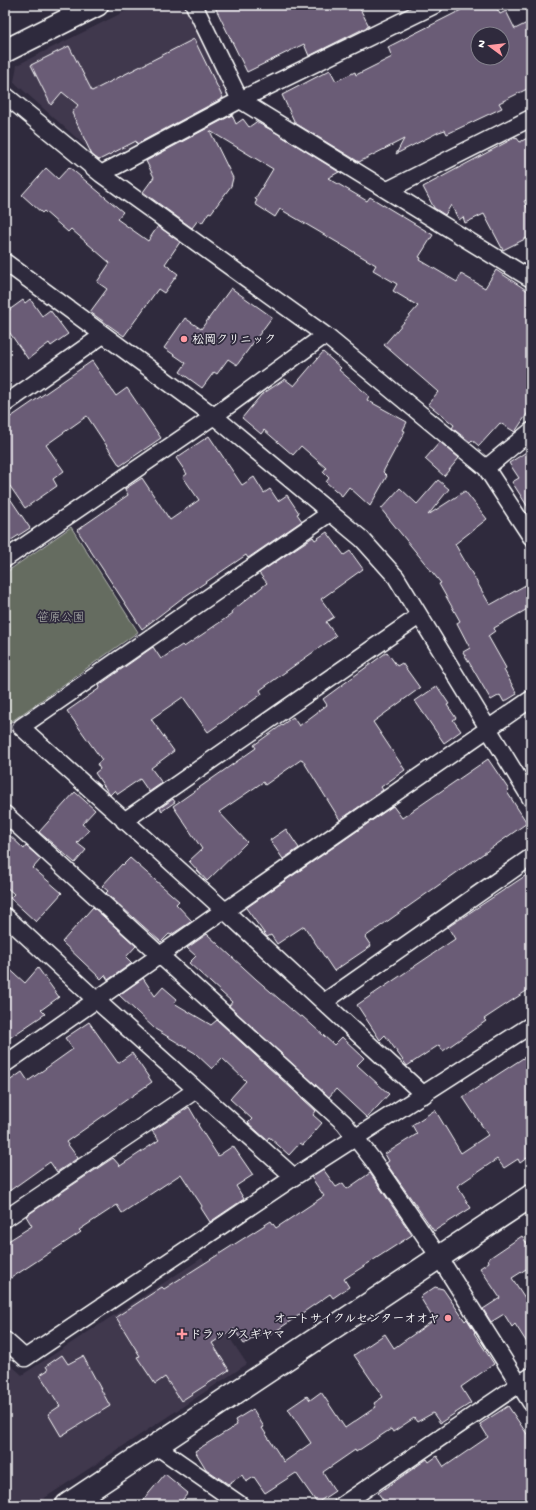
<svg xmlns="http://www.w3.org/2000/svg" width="536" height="1510" font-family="'Gochi Hand','Klee One',sans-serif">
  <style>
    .built { fill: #41394e }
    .green { fill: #656c60; stroke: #b2b6b0 }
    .building { fill: #6a5b76; stroke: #fff; fill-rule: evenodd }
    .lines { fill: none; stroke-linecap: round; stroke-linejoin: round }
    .street-casing { stroke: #fff; stroke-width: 19 }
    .secondary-casing { stroke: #fff; stroke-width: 25 }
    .street { stroke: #2f2a3d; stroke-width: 16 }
    .secondary { stroke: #2f2a3d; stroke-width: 22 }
    .poi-dot { fill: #ff9aa2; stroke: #2f2a3d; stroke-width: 1.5 }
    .labels { text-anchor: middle; stroke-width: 3.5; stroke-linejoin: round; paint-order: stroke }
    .poi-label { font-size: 12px; font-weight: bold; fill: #fff; stroke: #2f2a3d; text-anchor: start }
    .park-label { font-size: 12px; fill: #b2b6b0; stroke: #2f2a3d }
  </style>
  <rect width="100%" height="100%" fill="#2f2a3d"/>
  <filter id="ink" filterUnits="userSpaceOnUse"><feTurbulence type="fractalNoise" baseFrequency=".025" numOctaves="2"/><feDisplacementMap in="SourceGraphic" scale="8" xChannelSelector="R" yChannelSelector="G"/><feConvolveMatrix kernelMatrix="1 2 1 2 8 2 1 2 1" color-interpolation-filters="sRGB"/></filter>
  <g filter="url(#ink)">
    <path class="built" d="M 138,5 L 185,5 L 227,90 L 223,102 L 106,159 L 100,159 L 14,82 L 17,65 Z
      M 202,1258 L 226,1295 L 209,1307 L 247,1364 L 34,1505 L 11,1504 L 5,1499 L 5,1360 L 22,1375 Z"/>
    <path class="green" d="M 71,527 L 138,632 L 5,726 L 5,573 Z"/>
    <path class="building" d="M 214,5 L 358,5 L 369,26 L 309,56 L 304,44 L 247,72 Z
      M 458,5 L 495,5 L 500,14 L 506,11 L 515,29 L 531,21 L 531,87 L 499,103 L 502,108 L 447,134 L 445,130 L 439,132 L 396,154 L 404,139 L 359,162 L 295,123 L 282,95 L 330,70 L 336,81 L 355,72 L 356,75 L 392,57 L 388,47 L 461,10 ZM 478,34 L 502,34 L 502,58 L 478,58 Z
      M 194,39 L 223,98 L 137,144 L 136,141 L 99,160 L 92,155 L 72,113 L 78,105 L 62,92 L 51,105 L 31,65 L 69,46 L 92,91 Z
      M 232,115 L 236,124 L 243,119 L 249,127 L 256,122 L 275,132 L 339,172 L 328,178 L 367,201 L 370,197 L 433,235 L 419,257 L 421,258 L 420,260 L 457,282 L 461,274 L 485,288 L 496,270 L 531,293 L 531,408 L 515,432 L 500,423 L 479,446 L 472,440 L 470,442 L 452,428 L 454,425 L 428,404 L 438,392 L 384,345 L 418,306 L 393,291 L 397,284 L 373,270 L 376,265 L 280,209 L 275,217 L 255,204 L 257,200 L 255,199 L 273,169 L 210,131 L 233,178 L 231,186 L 211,213 L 209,212 L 202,223 L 198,220 L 192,228 L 143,192 L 154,177 L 146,161 Z
      M 531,136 L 531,198 L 524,201 L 531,216 L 531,236 L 503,250 L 484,214 L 465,223 L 463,217 L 459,220 L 451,205 L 445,215 L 434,208 L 423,187 L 516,137 L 520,142 Z
      M 69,167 L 123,212 L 117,219 L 148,241 L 158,226 L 180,242 L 165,264 L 178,274 L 164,293 L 158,289 L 124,336 L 90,312 L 107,289 L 97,282 L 110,263 L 71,229 L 68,232 L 44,211 L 42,213 L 22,195 L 46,168 L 58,179 Z
      M 231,288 L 272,317 L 237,365 L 228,359 L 217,374 L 214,372 L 202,388 L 180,372 L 186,363 L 164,348 L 185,318 L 201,329 Z
      M 30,299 L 42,316 L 50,310 L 68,334 L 51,346 L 49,343 L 28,359 L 5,326 L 5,313 L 23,300 L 25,303 Z
      M 323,352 L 341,368 L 339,370 L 369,396 L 367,400 L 407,422 L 403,430 L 405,431 L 383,472 L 387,476 L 370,506 L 349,487 L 342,496 L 326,482 L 329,478 L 323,472 L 326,468 L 301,446 L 293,455 L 264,430 L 261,434 L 242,418 L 261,395 L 285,379 L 294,386 Z
      M 92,361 L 116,396 L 127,388 L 161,438 L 120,466 L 87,416 L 46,445 L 64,471 L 53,479 L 57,486 L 25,508 L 5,479 L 5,421 Z
      M 209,436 L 242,485 L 254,477 L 264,493 L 270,489 L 278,501 L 287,495 L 299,513 L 297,514 L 302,521 L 248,558 L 246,555 L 181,599 L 142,629 L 77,530 L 128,495 L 125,489 L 142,478 L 170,520 L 199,500 L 183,477 L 187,474 L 176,458 Z
      M 440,442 L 459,458 L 444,476 L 425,459 Z
      M 531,449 L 531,512 L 512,482 L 519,478 L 509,463 Z
      M 438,480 L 449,489 L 428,515 L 465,491 L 487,519 L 455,544 L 490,605 L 531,582 L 531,607 L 494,628 L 495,631 L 488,636 L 506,668 L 504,670 L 517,694 L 504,702 L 500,695 L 491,700 L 463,652 L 470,648 L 457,623 L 460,621 L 439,584 L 441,583 L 381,509 L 400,488 L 417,504 Z
      M 5,491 L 30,528 L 5,544 Z
      M 327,532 L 344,555 L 350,551 L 363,569 L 321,599 L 334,617 L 326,622 L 336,636 L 260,690 L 262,694 L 208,732 L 183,697 L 151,719 L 174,751 L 151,768 L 162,783 L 149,792 L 140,779 L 118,794 L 115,790 L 110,795 L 95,773 L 100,769 L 97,764 L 102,760 L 67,711 L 100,688 L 99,685 L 153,647 L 161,659 L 182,645 L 184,647 L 232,614 L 231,612 L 267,583 L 259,573 L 313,537 L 315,540 Z
      M 387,652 L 397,666 L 402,663 L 420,688 L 373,722 L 405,770 L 381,787 L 383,790 L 340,820 L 302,759 L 265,785 L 263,782 L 219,812 L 247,842 L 207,881 L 189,861 L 202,849 L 173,806 L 256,748 L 254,745 L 293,717 L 299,726 L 327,705 L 323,699 Z
      M 437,686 L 449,704 L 447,705 L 456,718 L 453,720 L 461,731 L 444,743 L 415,701 Z
      M 488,759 L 509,790 L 507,792 L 527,823 L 365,937 L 371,946 L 334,971 L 304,926 L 277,944 L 271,935 L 267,937 L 246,908 L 393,806 L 402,818 Z
      M 75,792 L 95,810 L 82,824 L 89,830 L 77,843 L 86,850 L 75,863 L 39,832 Z
      M 173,799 L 175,802 L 162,811 L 160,808 Z
      M 286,829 L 299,848 L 283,859 L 270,840 Z
      M 5,831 L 24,849 L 26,846 L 41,859 L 33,868 L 62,893 L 36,922 L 10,898 L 14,894 L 5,886 Z
      M 130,858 L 179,901 L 176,904 L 192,921 L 171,935 L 169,934 L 161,942 L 106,893 L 108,891 L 102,886 L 122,864 L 123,865 Z
      M 531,872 L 531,988 L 484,1019 L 486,1021 L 443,1051 L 439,1045 L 407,1066 L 385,1035 L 380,1040 L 357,1005 L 455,939 L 448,927 Z
      M 93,907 L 136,946 L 126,957 L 132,963 L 108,980 L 105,975 L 101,979 L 62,942 Z
      M 207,934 L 256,979 L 300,1017 L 302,1016 L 334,1045 L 342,1037 L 364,1058 L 357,1065 L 389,1094 L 367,1118 L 336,1089 L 329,1097 L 229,1006 L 232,1002 L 189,963 L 196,956 L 187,948 Z
      M 5,965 L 25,983 L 38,968 L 59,997 L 41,1010 L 45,1014 L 5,1041 Z
      M 143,978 L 155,996 L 163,987 L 177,999 L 174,1003 L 211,1025 L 217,1020 L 316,1111 L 313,1115 L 322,1123 L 303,1145 L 300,1143 L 289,1155 L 269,1137 L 267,1140 L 248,1123 L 252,1119 L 230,1099 L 246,1081 L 222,1058 L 212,1069 L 195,1053 L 155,1029 L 119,995 Z
      M 89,1022 L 118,1063 L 132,1053 L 152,1082 L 66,1142 L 78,1158 L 57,1172 L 50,1162 L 5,1194 L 5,1084 L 22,1072 L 28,1081 L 73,1049 L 65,1038 Z
      M 531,1053 L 531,1155 L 520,1163 L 518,1159 L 504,1168 L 497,1159 L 457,1186 L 471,1208 L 434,1231 L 386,1163 L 389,1161 L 385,1154 L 417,1134 L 412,1125 L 435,1110 L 461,1153 L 488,1135 L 463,1097 Z
      M 189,1107 L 199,1124 L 198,1125 L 218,1156 L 233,1146 L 253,1175 L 236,1186 L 244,1199 L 210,1222 L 201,1208 L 202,1206 L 181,1174 L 122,1213 L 117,1205 L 79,1230 L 81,1232 L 5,1282 L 5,1243 L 32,1226 L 26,1216 L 113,1158 L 120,1166 L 159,1140 L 152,1131 Z
      M 323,1169 L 336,1187 L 343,1183 L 347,1189 L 370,1173 L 412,1235 L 344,1279 L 349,1287 L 333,1298 L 330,1294 L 270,1335 L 267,1330 L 244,1344 L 234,1329 L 212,1343 L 229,1370 L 181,1401 L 165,1377 L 155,1384 L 137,1357 L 140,1356 L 116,1317 L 162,1287 L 164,1289 L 271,1221 L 276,1228 L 324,1196 L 311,1177 Z
      M 522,1236 L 531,1250 L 531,1266 L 512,1278 L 531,1307 L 531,1349 L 515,1324 L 512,1327 L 504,1314 L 491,1322 L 483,1309 L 500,1298 L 480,1268 L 489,1262 L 488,1259 Z
      M 435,1287 L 443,1289 L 465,1321 L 467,1319 L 475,1332 L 474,1333 L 494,1364 L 461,1387 L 471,1403 L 440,1423 L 433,1413 L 417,1422 L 414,1418 L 393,1432 L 391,1429 L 356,1452 L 355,1450 L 323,1472 L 335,1491 L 317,1503 L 296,1473 L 265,1493 L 254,1477 L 246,1482 L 242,1475 L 228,1484 L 206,1469 L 195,1451 L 237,1425 L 235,1420 L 253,1409 L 264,1427 L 262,1428 L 284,1462 L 311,1443 L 288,1409 L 307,1396 L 310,1400 L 321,1392 L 345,1428 L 376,1407 L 374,1403 L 383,1397 L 354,1355 L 385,1334 L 394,1348 L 434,1320 L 420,1297 Z
      M 62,1355 L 68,1364 L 83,1356 L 110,1406 L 61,1436 L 48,1414 L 60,1406 L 40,1375 L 48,1370 L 46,1366 Z
      M 508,1406 L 531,1440 L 531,1505 L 387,1505 L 378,1493 L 427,1459 L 429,1462 L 437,1456 L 444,1467 L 488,1437 L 480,1424 Z
      M 165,1474 L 188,1493 L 178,1505 L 139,1505 Z"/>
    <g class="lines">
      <g class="street-casing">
        <path id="street" d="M 194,5 L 240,100 L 531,279
          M 5,95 L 101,174 L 325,335 L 486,468 L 531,537
          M 101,174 L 240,100 L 435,5
          M 388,190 L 531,118
          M 5,262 L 214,416 L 362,539 L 396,577 L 531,799
          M 5,404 L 103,335
          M 486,468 L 531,431
          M 330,513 L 21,727 L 224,910 L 424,1095
          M 5,559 L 214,416 L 325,335
          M 5,814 L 344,1123 L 372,1159 L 439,1257 L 531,1403
          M 124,821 L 419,616
          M 225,911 L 531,699
          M 5,916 L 96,1000 L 294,1177
          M 324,1002 L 531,857
          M 5,1064 L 224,910
          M 5,1219 L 196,1090
          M 5,1340 L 25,1358 L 294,1177 L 531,1025
          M 156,1446 L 241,1505
          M 342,1505 L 531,1376"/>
      </g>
      <g class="secondary-casing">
        <path id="secondary" d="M 5,51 L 97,5
          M 67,1505 L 531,1196"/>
      </g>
      <use href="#street" class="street"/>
      <use href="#secondary" class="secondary"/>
    </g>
  </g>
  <g class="poi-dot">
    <circle cx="184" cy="339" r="4"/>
    <circle cx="448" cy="1318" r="4"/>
    <path d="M180 1328h4v4h4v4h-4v4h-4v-4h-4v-4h4z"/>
  </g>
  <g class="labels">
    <g class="poi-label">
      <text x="192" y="343">松岡クリニック</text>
      <text x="440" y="1322" text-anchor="end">オートサイクルセンターオオヤ</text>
      <text x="190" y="1338">ドラッグスギヤマ</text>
    </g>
    <g class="park-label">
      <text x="61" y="621">笹原公園</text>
    </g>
  </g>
  <rect width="536" height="1510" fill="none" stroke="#2f2a3d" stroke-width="20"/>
  <rect x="10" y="10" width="516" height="1490" fill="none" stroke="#fff" stroke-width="1.5" filter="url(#ink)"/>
  <g transform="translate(490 46) rotate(285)"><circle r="19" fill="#2f2a3d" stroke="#827f8b"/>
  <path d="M0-3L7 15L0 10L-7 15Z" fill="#ff9aa2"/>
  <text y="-6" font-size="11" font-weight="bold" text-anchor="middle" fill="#ffffff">N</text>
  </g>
</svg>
